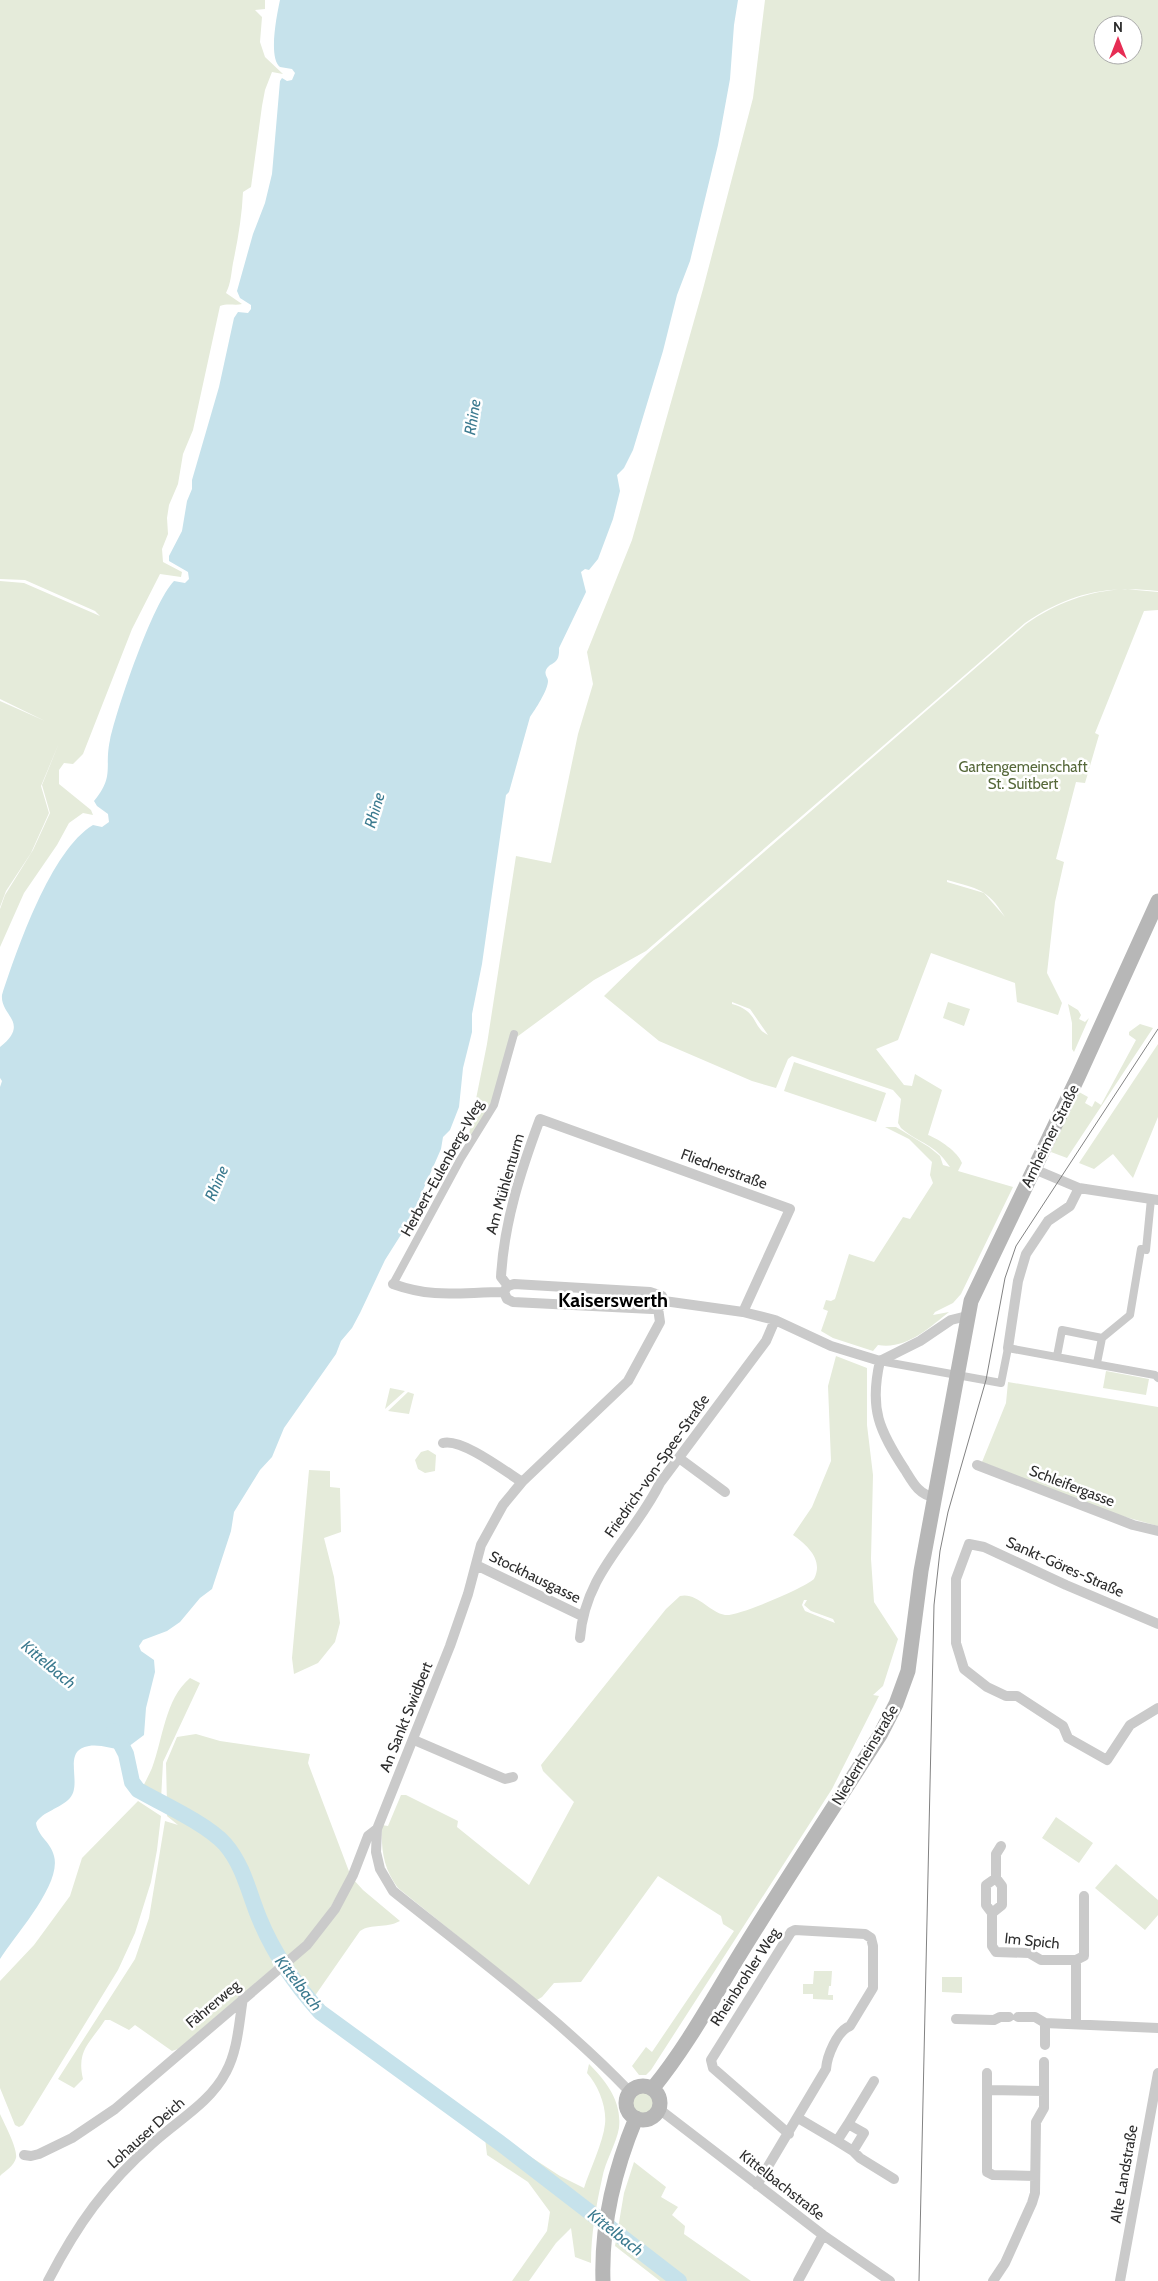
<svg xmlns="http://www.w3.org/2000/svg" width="1158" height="2281" font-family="Cabin,sans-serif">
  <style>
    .green { fill: #e5ebda; fill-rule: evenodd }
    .water { fill: #c6e2eb }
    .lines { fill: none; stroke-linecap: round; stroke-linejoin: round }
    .river { stroke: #c6e2eb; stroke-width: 16 }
    .pedestrian { stroke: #cacaca; stroke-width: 8 }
    .minor { stroke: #cacaca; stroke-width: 10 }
    .secondary { stroke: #b7b7b7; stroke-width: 15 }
    .tram { stroke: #828282; stroke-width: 1 }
    .labels { text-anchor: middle; stroke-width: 5; stroke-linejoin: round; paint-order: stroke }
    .park-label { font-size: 15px; fill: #56683a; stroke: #fff }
    .street-label { font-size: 15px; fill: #2d2d2d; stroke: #fff }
    .water-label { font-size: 16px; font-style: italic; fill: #3b7a8f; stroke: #fff }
    .district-label { font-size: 20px; font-weight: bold; fill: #000; stroke: #fff }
  </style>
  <rect width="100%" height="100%" fill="#fff"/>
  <path class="green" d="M 0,0 L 265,0 L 265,9 L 255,10 L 262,17 L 260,42 L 265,57 L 283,74 L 272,72 L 265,90 L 262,106 L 251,187 L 243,192 C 242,216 238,239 233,263 C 231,274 231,283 226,293 L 242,304 C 235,306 228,303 220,306 L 193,430 L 183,454 L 178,484 L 169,505 L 167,518 L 168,534 L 162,549 L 163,562 L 182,572 L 181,577 L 160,574 L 132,629 L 83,754 L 73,764 L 64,763 L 59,770 L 59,784 L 91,810 L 93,815 L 83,813 L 69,823 L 57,845 L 24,893 L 0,947 L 0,909 L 5,895 L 33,850 L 50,813 L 42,785 L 59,743 L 41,786 L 49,813 L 31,853 L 6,891 L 0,907 L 0,701 L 45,721 L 0,699 L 0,581 L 24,583 L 100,616 L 95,611 L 25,580 L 0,579 Z
    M 765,0 L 1158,0 L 1158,591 C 1106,585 1069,593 1025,623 L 646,951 L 594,980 L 510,1042 L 492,1103 L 472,1139 L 468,1139 L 487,1044 L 516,856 L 551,863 L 578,734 L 593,684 L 587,652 L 632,540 L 703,289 L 753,98 ZM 1103,25 L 1133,25 L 1133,55 L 1103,55 Z
    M 1125,589 L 1158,592 L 1158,610 L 1144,611 L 1095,733 L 1099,735 L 1085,783 L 1076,782 L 1056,859 L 1064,862 L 1055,902 L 1047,973 L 1062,1003 L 1058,1015 L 1017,1002 L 1015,983 L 931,953 L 898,1040 L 876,1049 L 904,1085 L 912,1086 L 915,1074 L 942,1090 L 928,1135 C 939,1139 958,1152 962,1163 L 958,1171 L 1013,1187 L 961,1294 L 953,1303 L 935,1312 L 933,1315 L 949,1312 C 929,1328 906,1350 878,1345 L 873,1351 L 833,1338 L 821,1331 L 828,1311 L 823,1309 L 826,1300 L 831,1301 L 835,1299 L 849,1254 L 874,1262 L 903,1217 L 910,1219 L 933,1183 L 930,1175 L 932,1162 L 909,1139 L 885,1127 L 896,1127 L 929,1147 L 940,1156 L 943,1165 L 950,1167 C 933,1142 921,1145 901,1128 L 898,1123 L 901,1099 L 893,1090 L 792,1056 L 788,1059 L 776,1088 L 752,1081 L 659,1041 L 604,996 L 648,953 L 1026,624 C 1056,603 1088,591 1125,589 ZM 947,880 C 978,889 987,888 1005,917 L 984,893 L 947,882 ZM 732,1002 L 750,1009 L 768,1035 C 752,1028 759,1011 732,1004 Z
    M 948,1002 L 970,1009 L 964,1026 L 943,1018 Z
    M 1068,1004 L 1078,1010 L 1081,1015 L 1079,1019 L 1085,1022 L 1089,1018 L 1074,1052 L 1072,1049 L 1072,1023 Z
    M 1140,1024 L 1153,1028 L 1067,1158 L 1051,1152 L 1075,1093 L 1079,1092 L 1088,1097 L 1085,1103 L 1092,1107 L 1095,1101 L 1101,1105 L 1136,1040 L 1129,1035 L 1129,1032 Z
    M 1158,1044 L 1158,1117 L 1133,1178 L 1113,1154 L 1094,1169 L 1079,1163 Z
    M 794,1062 L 886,1093 L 876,1122 L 784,1091 Z
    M 836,1356 L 867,1368 L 867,1425 L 873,1475 L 871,1559 L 874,1602 L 898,1639 L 883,1686 L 873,1695 L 879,1696 L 832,1789 L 651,2070 L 646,2075 L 639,2075 L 632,2066 L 646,2047 L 652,2052 L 734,1931 L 723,1924 L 721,1916 L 658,1876 L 581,1982 L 554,1983 L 542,1997 L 537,2000 L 398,1888 C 383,1868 381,1849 382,1825 L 388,1826 L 401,1795 L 406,1795 L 458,1821 L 457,1827 L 529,1885 L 574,1802 L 543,1771 L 541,1765 L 666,1609 L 680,1596 C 697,1592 709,1612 725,1615 C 737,1617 804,1588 814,1579 C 824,1560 807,1545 793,1535 L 812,1507 L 831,1461 L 828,1386 ZM 804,1600 L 807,1600 L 804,1605 L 811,1611 L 833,1619 L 835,1623 L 805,1611 L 802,1605 Z
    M 1106,1371 L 1149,1379 L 1146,1395 L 1103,1388 Z
    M 1008,1382 L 1158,1407 L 1158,1526 L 1111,1513 L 982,1462 L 1006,1403 Z
    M 390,1388 L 405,1391 L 385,1409 Z
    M 408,1392 L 414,1394 L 409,1414 L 388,1411 Z
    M 428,1450 L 436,1455 L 435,1471 L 425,1473 L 418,1469 L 415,1460 L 421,1452 Z
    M 309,1470 L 330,1471 L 330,1487 L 340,1488 L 341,1532 L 324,1538 L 334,1577 L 340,1623 L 335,1642 L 318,1663 L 294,1674 L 292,1658 Z
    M 190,1678 L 200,1683 L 163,1762 L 161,1800 L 142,1789 C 145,1782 149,1775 152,1768 C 163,1739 165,1699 190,1678 Z
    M 196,1734 L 220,1741 L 310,1754 L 308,1763 L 350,1874 L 318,1928 L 283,1962 L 276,1951 C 263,1918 246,1853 217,1832 C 202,1821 183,1813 167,1804 L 166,1763 L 177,1737 Z
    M 138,1801 L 161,1816 L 157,1850 L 151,1882 L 135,1933 L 118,1970 L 23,2125 L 19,2127 L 15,2125 L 0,2088 L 0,1981 L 34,1945 L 70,1896 L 82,1858 Z
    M 168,1810 C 197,1827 220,1837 238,1867 L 274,1967 L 178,2049 L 172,2051 L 135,2025 L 129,2030 L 110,2020 L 105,2020 C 91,2042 76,2050 83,2079 L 74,2088 L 58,2079 L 135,1959 L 149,1918 L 165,1821 L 178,1825 L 167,1816 Z
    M 1056,1817 L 1093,1843 L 1079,1863 L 1042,1838 Z
    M 1116,1864 L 1158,1900 L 1158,1915 L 1145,1930 L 1095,1888 Z
    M 353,1879 L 363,1890 L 400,1921 C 385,1929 372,1923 360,1931 L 312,2000 L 300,1986 L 289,1966 Z
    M 814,1971 L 832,1971 L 831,1986 L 829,1986 L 828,1995 L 833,1995 L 833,2000 L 813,1999 L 813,1994 L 803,1994 L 803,1984 L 813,1984 Z
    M 942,1977 L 962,1977 L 962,1993 L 942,1992 Z
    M 589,2064 C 606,2081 622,2101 619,2128 C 616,2145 605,2161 602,2179 C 596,2206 591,2235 591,2263 L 575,2257 L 571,2228 L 556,2243 L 529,2281 L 512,2281 L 547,2231 L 550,2212 L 528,2182 L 487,2155 L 485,2138 L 511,2144 L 560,2176 L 584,2188 C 590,2169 603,2143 605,2124 C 607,2107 598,2085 587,2073 Z
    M631 2102a12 12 0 1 1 24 0a12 12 0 1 1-24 0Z
    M 0,2114 C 4,2123 18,2149 16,2158 C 14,2166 5,2171 0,2176 Z
    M 634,2162 L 666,2187 L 661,2197 L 678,2207 L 672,2215 L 685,2226 L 684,2234 L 751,2281 L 660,2281 L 615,2246 L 624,2193 Z"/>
  <path class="water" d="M 280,0 L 738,0 L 734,25 L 730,79 L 718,145 L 690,261 L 677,295 L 663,351 L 633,450 L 624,468 L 617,475 L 620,491 L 613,519 L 598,559 L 589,570 L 585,569 L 581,572 L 586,592 L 559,648 C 560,666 550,661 546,670 C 544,675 548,677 548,681 C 548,690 535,710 530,717 L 509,792 L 506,795 L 482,964 L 472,1014 L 472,1032 L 463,1068 L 459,1107 L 450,1130 L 443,1137 L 441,1149 L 409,1222 L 385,1260 L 360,1313 L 352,1328 L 341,1341 L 336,1354 L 284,1428 L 272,1457 L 260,1470 L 234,1512 L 231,1531 L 212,1589 L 200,1598 L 180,1622 L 167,1631 L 143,1640 L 139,1646 L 141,1651 L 154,1660 L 155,1672 L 146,1708 L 144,1735 L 124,1750 C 113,1749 99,1744 89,1746 C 61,1750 83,1783 70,1798 C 60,1809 43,1811 36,1823 C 38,1837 51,1842 54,1856 C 62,1884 15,1935 0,1959 L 0,1087 L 2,1081 L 0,1078 L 0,1047 C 31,1022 0,1016 2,995 C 17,949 51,850 93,825 L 102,827 L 109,822 L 108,814 L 97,806 L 94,801 C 115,776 104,767 110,740 C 117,708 153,602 174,581 L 185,583 L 189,579 L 188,572 L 169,561 L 169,556 L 182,531 L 187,501 L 192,489 L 192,480 L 219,387 L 234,318 L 238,312 L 248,313 L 251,309 L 251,305 L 240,298 L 237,291 L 253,234 L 265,203 L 272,174 L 280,81 L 282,78 L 287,81 L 292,80 L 295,73 L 292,69 L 280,67 C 268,58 277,14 280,0 Z"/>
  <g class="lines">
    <path class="river" d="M 114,1731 L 126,1754 L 132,1782 L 138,1790 C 163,1804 207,1824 225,1844 C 244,1866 249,1894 260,1920 C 274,1954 295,1984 320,2012 L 500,2143 L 679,2281"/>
    <path class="pedestrian" d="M 1146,1250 L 1151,1199
      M 393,1284 L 460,1160 L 494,1105 L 514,1034
      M 1102,1338 L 1130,1315 L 1141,1249
      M 1057,1356 L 1062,1330 L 1102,1338 L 1097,1363
      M 880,1361 L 1001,1383 L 1008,1348 L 1155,1375 L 1158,1378"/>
    <path class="minor" d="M 1034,1169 L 1079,1188 L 1158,1200
      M 393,1284 C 435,1299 461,1292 504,1292
      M 508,1286 L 501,1277 C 504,1222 521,1170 540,1119 L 790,1209 L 743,1312
      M 504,1291 L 508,1286 L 514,1284 L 650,1292 L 662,1296 L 664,1301 L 743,1312 L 775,1320 L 831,1346 L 880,1361
      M 504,1292 L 507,1299 L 513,1302 L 652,1309 L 658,1308 L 663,1304
      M 1008,1348 L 1018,1281 L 1026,1254 L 1048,1221 L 1070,1206 L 1079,1188
      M 880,1361 C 869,1409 879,1430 905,1470 C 913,1483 919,1495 934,1497
      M 880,1361 L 920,1341 L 951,1320 L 967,1316
      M 443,1443 C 462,1438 506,1472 522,1482
      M 679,1458 L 725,1492
      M 977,1465 L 1133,1525 L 1158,1531
      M 476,1565 L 582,1616
      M 1158,1624 L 1066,1585 L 984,1547 L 969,1544 L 956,1579 L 956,1643 L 964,1669 L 987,1687 L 1006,1696 L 1017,1696 L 1063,1726 L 1068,1738 L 1107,1760 L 1130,1725 L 1158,1708
      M 580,1638 C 585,1572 633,1538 660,1483 L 766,1341 L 775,1320
      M 414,1740 L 505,1779 L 513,1777
      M 996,1878 L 996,1854 L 1001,1846
      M 992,1913 L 986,1905 L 986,1885 L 996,1878 L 1002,1886 L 1002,1905 L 992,1913 L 992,1946 L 996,1952 L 1029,1953 L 1041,1960 L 1076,1960
      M 1018,2017 L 1035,2017 L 1045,2023 L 1158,2028
      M 956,2019 L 994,2020 L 1000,2017 L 1009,2017
      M 1076,2023 L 1076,1960 L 1084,1956 L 1084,1896
      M 1045,2045 L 1045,2023
      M 987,2073 L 987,2090
      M 1044,2091 L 1044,2062
      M 630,2092 C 558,2017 474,1956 393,1891 L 380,1869 L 376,1852 L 377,1829 L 450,1646 L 468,1594 L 481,1545 L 503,1505 L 522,1482 L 628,1381 L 660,1322 L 658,1308
      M 659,2109 L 823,2235 L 890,2281
      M 798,2118 L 837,2141 L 848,2124 L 864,2133 L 853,2151 L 837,2141
      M 848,2124 L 874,2081
      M 853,2151 L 860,2158 L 894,2179
      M 24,2155 L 31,2156 L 39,2154 L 72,2138 L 115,2109 L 307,1945 L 335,1909 L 353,1875 L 368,1836 L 377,1829
      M 757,2185 L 826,2069 C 827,2056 837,2031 850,2026 L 873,1988 L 873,1946 L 871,1938 L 865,1934 L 795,1930 L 791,1932 L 711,2060 L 713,2068 L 789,2134
      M 48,2281 C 77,2225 105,2185 153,2143 C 178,2120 210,2103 226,2072 C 238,2050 239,2022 243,1998
      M 798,2281 L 823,2235
      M 993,2281 L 1005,2263 L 1032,2203 L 1035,2193 L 1036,2122 L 1044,2108 L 1044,2091 L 987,2090 L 987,2172 L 993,2175 L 1035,2176
      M 1120,2281 L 1158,2073"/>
    <path class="secondary" d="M626 2103a17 17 0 1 1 34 0a17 17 0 1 1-34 0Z
      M 653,2088 C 689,2044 715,1994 745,1946 C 789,1875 835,1805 880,1735 L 896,1704 L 908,1671 L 921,1571 L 971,1301 L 1078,1077 L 1158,901
      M 603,2281 C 601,2224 614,2171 636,2118"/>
    <path class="tram" d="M 919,2281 L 934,1605 L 940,1551 L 948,1512 L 986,1380 L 1005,1278 L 1016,1246 L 1158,1029"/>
  </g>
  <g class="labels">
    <g class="park-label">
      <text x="1023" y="772">Gartengemeinschaft<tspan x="1023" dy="17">St. Suitbert</tspan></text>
    </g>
    <g class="street-label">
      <text transform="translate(1050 1136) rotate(-64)" y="5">Arnheimer Straße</text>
      <text transform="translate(442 1168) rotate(-61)" y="5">Herbert-Eulenberg-Weg</text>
      <text transform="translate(724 1169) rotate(20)" y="5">Fliednerstraße</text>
      <text transform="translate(505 1184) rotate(-74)" y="5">Am Mühlenturm</text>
      <text transform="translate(657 1466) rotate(-55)" y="5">Friedrich-von-Spee-Straße</text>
      <text transform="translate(1072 1486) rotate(21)" y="5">Schleifergasse</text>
      <text transform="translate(1065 1567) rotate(24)" y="5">Sankt-Göres-Straße</text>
      <text transform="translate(535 1577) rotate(26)" y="5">Stockhausgasse</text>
      <text transform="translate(406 1717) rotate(-68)" y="5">An Sankt Swidbert</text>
      <text transform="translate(865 1755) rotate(-59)" y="5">Niederrheinstraße</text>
      <text transform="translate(1032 1941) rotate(6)" y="5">Im Spich</text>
      <text transform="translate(745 1977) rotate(-57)" y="5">Rheinbrohler Weg</text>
      <text transform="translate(213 2004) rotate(-40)" y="5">Fährerweg</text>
      <text transform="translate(146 2133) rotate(-42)" y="5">Lohauser Deich</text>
      <text transform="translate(1124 2174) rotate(-80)" y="5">Alte Landstraße</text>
      <text transform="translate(782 2185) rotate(38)" y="5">Kittelbachstraße</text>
    </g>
    <g class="water-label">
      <text transform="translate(472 417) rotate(-81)" y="6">Rhine</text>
      <text transform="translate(374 810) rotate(-74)" y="6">Rhine</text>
      <text transform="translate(216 1183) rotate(-67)" y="6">Rhine</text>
      <text transform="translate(49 1664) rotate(40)" y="6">Kittelbach</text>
      <text transform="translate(299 1983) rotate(52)" y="6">Kittelbach</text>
      <text transform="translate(616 2232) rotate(38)" y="6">Kittelbach</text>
    </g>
    <g class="district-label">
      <text x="613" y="1307">Kaiserswerth</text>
    </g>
  </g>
  <g transform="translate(1118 40)"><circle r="24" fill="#ffffff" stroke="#ababab"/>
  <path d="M0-4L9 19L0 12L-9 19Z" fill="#e62d54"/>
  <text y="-8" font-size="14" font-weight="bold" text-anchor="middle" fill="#2d2d2d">N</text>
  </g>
</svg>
